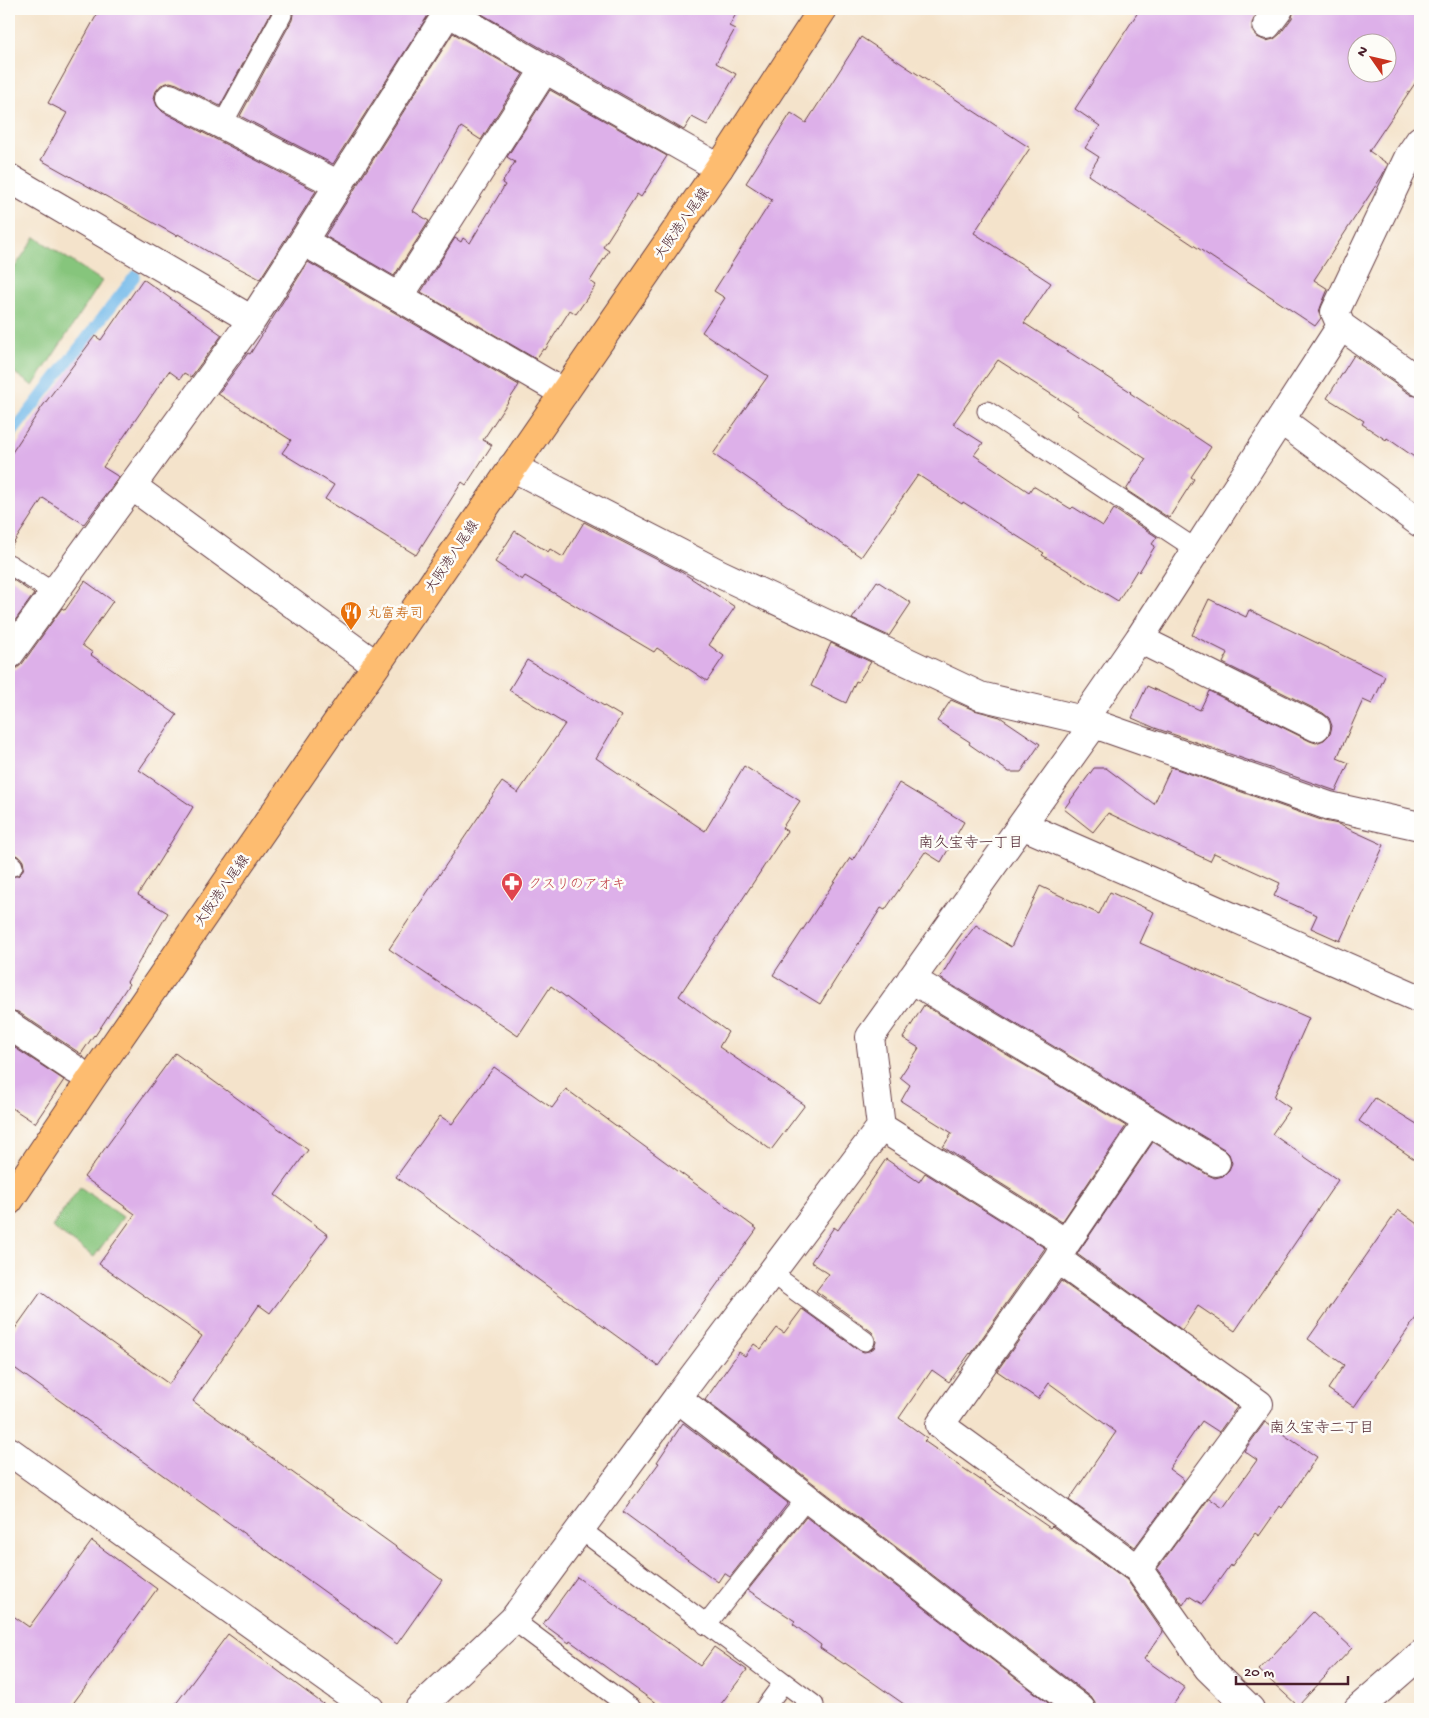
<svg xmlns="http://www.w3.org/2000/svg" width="1429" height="1718" font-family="'Gochi Hand','Klee One',sans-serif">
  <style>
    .green { fill: #86c57c; stroke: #687254 }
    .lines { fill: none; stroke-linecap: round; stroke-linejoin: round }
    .stream { stroke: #72b9ea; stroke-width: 11 }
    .building { fill: #ddb0e9; fill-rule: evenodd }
    .lane-casing { stroke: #643c43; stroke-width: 21 }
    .street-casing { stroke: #643c43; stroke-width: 30 }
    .primary-casing { stroke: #643c43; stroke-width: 30 }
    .lane { stroke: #fff; stroke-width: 19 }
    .street { stroke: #fff; stroke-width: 28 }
    .primary { stroke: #fdbc6f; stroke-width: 28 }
    .labels { text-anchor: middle; stroke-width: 5; stroke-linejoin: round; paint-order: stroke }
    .street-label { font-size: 14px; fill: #4a1f2b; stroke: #fdfcf7 }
    .food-label { font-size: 14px; fill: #c56008; stroke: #fdfcf7; text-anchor: start }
    .health-label { font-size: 14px; fill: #be3a42; stroke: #fdfcf7; text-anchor: start }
    .neighbourhood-label { font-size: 15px; fill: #4a1f2b; stroke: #fdfcf7 }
  </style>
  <rect width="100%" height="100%" fill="#fdfcf7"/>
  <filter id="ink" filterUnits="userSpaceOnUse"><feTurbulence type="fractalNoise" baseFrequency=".02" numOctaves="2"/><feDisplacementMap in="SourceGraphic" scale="10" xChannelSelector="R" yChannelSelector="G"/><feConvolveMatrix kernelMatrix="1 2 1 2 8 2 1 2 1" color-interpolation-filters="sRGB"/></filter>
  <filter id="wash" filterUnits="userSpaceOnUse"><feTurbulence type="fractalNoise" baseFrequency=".0096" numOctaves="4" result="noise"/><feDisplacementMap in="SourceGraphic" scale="20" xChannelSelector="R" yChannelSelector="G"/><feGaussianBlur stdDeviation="1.12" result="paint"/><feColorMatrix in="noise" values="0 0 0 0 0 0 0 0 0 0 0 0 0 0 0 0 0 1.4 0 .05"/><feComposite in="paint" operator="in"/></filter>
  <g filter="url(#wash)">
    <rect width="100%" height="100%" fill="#f4e3cb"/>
    <path class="green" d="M 35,237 L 102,281 L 33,386 L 9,369 L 9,276 Z
      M 80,1187 L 123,1217 L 94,1257 L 52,1227 Z"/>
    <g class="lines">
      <path class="stream" d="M 9,437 L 135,276"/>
    </g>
    <g id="blocks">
      <path class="building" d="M 100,9 L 273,9 L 220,106 L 177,84 L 170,82 L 161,85 L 156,91 L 154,98 L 157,106 L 163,112 L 316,191 L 260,279 L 212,254 L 178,234 L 177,236 L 41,160 L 67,113 L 48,103 Z
        M 291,9 L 432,9 L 333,164 L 240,116 L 292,20 L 293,14 Z
        M 473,9 L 739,9 L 729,26 L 735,29 L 716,63 L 736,74 L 707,125 L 692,117 L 684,130 Z
        M 1140,9 L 1260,9 L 1252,23 L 1252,31 L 1257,37 L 1266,41 L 1274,39 L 1280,34 L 1292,18 L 1294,9 L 1420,9 L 1420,76 L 1369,151 L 1388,164 L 1382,176 L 1314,280 L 1328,289 L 1321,306 L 1319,312 L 1321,318 L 1315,326 L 1088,175 L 1099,157 L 1085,148 L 1100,126 L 1075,109 ZM 1356,42 L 1386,42 L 1386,72 L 1356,72 Z
        M 453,33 L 523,74 L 481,140 L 461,127 L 413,211 L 429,221 L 394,276 L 325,236 Z
        M 861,37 L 1030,148 L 974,233 L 1051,283 L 1024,323 L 1131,392 L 1130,393 L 1211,447 L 1191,477 L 1194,479 L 1169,518 L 1126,490 L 1146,459 L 1077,414 L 1079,412 L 998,360 L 953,424 L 983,443 L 974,455 L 1029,492 L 1033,486 L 1071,509 L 1073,507 L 1103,526 L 1114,509 L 1157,537 L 1152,544 L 1155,546 L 1139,572 L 1137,570 L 1118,601 L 1042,555 L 1044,553 L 963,502 L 962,504 L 918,475 L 861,557 L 713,454 L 768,376 L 702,332 L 725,298 L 714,291 L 772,200 L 746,183 L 791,113 L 806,123 Z
        M 550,90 L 667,156 L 641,197 L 637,194 L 603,247 L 609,251 L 590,281 L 596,285 L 576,314 L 570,310 L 545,350 L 543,349 L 536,359 L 421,292 L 455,238 L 461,242 L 463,238 L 470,243 L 505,185 L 502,183 L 515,162 L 507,157 Z
        M 308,262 L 519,385 L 483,440 L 492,445 L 466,485 L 462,482 L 416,555 L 325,499 L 334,485 L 282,453 L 291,440 L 218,394 L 248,353 L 250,354 Z
        M 143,279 L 222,335 L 191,377 L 184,373 L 180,379 L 169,371 L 103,467 L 119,477 L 84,524 L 43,498 L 9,550 L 9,457 L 42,407 L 95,336 L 101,340 Z
        M 1354,355 L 1411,395 L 1420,397 L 1420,461 L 1387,438 L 1386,440 L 1362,424 L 1364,421 L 1327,398 Z
        M 584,522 L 683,573 L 735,607 L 709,645 L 724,656 L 707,681 L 657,648 L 654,652 L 525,576 L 522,580 L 495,562 L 515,531 L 548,552 L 550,549 L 563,557 Z
        M 9,577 L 34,594 L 9,629 Z
        M 85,581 L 113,601 L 82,645 L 93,653 L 91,655 L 177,715 L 139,770 L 193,807 L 138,895 L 168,913 L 127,982 L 129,984 L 95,1036 L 94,1035 L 81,1054 L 18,1012 L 9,1010 L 9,876 L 18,876 L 22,872 L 24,867 L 23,861 L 20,857 L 9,852 L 9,670 L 16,669 L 22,664 L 62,608 L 65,610 Z
        M 877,581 L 911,603 L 889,636 L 852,619 Z
        M 1209,599 L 1246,617 L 1249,610 L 1385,676 L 1372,704 L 1363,700 L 1337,758 L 1349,763 L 1336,791 L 1155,728 L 1132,718 L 1147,686 L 1200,710 L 1209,691 L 1310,741 L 1316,743 L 1324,740 L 1330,734 L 1332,726 L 1329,718 L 1323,713 L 1223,663 L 1228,653 L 1192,635 Z
        M 831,643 L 871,662 L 858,682 L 856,681 L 846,703 L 811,686 Z
        M 527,660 L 621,716 L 596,758 L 705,831 L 744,766 L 800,801 L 782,828 L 787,831 L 679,996 L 728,1032 L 719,1047 L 805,1105 L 771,1150 L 551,986 L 518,1036 L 389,949 L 502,782 L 518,793 L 565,724 L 509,690 Z
        M 951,700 L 974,710 L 1000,717 L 1040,744 L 1021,772 L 1009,772 L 969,744 L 970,742 L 937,721 Z
        M 1171,767 L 1324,821 L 1338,824 L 1384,845 L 1340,941 L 1311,928 L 1317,915 L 1274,896 L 1280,883 L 1214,853 L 1210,861 L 1108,813 L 1093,832 L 1064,809 L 1094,768 L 1106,768 L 1154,804 Z
        M 899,783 L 964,822 L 941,862 L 925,852 L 885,910 L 881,908 L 820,1004 L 773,975 L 850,858 L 853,860 Z
        M 1040,886 L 1099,914 L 1110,892 L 1154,912 L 1140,943 L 1309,1018 L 1274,1097 L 1290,1108 L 1272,1134 L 1338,1180 L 1235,1331 L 1198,1306 L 1182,1330 L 1077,1254 L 1153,1142 L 1208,1175 L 1215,1178 L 1223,1176 L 1229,1170 L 1232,1163 L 1229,1154 L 1224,1149 L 940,978 L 958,948 L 976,925 L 1011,947 Z
        M 924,1005 L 1126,1126 L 1062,1222 L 943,1147 L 952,1133 L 901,1101 L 910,1085 L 900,1077 L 919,1048 L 903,1038 Z
        M 9,1044 L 64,1080 L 35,1123 L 9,1106 Z
        M 175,1053 L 308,1150 L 275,1195 L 328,1235 L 270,1313 L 259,1305 L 193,1401 L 442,1580 L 397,1644 L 9,1364 L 9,1337 L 41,1292 L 169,1384 L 202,1336 L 99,1264 L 135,1214 L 84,1177 Z
        M 494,1067 L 552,1108 L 566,1089 L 757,1229 L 658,1366 L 396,1177 L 440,1116 L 452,1124 Z
        M 1375,1098 L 1420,1126 L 1420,1163 L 1359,1121 Z
        M 886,1159 L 919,1182 L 925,1173 L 1045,1248 L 971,1354 L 970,1353 L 949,1382 L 932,1370 L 899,1418 L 927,1438 L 924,1441 L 1050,1528 L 1052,1526 L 1127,1580 L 1163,1632 L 1144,1659 L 1185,1688 L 1170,1709 L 1096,1709 L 1095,1703 L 1091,1697 L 705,1400 L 739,1352 L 745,1356 L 754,1344 L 761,1349 L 777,1328 L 784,1333 L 802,1309 L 859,1350 L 864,1352 L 869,1351 L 874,1348 L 876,1342 L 875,1337 L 872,1332 L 816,1291 L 829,1274 L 811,1262 L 834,1227 L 838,1230 Z
        M 1398,1210 L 1420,1226 L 1420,1312 L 1354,1407 L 1328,1389 L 1344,1365 L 1308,1339 Z
        M 1061,1281 L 1237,1407 L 1219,1432 L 1202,1421 L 1169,1469 L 1184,1480 L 1135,1547 L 1069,1500 L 1116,1432 L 1049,1383 L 1038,1399 L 997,1371 Z
        M 1265,1422 L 1317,1457 L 1282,1508 L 1280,1506 L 1259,1536 L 1255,1533 L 1231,1567 L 1230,1565 L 1202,1604 L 1189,1596 L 1183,1605 L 1157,1569 L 1209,1498 L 1223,1508 L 1257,1460 L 1244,1451 Z
        M 683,1423 L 788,1503 L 730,1577 L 724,1573 L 718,1582 L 623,1512 L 659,1463 L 657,1462 Z
        M 806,1517 L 1056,1709 L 911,1709 L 845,1663 L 844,1664 L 820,1648 L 821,1645 L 793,1624 L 795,1621 L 748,1590 Z
        M 92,1541 L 157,1589 L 69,1709 L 9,1709 L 9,1613 L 29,1627 Z
        M 577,1577 L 700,1666 L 714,1647 L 747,1670 L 717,1709 L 664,1709 L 570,1641 L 569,1643 L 543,1624 Z
        M 1313,1612 L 1352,1648 L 1298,1706 L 1259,1670 Z
        M 228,1634 L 330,1709 L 172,1709 Z"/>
    </g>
  </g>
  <g filter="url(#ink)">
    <use href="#blocks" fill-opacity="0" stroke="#643c43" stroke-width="1"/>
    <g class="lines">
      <g class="lane-casing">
        <path id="lane" d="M 222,125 L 282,15
          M 987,411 L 1197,550
          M 9,564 L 54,593
          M 9,863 L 13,866
          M 771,1273 L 865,1341
          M 580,1529 L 814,1705
          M 513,1620 L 632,1709
          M 706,1625 L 807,1498
          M 764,1709 L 783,1683"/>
      </g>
      <g class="street-casing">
        <path id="street" d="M 448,12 L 545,69 L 719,168
          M 1267,25 L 1279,9
          M 170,98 L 339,185
          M 1420,140 L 1409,156 L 1335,312 L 1341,326 L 1420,382
          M 9,178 L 252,320
          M 303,241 L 564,393
          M 399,297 L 545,69
          M 1281,420 L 1420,523
          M 512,467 L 718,573 L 980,696 L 1083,720 L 1329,806 L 1420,826
          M 132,486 L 376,665
          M 1139,639 L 1316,727
          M 9,655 L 252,320 L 303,241 L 450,9
          M 1083,720 L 1139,639 L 1341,326
          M 1022,825 L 1420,999
          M 911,979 L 1216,1162
          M 9,1025 L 76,1070
          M 881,1127 L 1066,1243 L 1057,1259 L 940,1425 L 1138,1569 L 1208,1668 L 1250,1709
          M 1066,1243 L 1148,1122
          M 1057,1259 L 1259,1404 L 1138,1569
          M 677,1398 L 881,1127 L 870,1037 L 1094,724
          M 9,1451 L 370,1709
          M 419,1709 L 513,1620 L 677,1398 L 1081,1709
          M 1358,1709 L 1420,1655"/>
      </g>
      <g class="primary-casing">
        <path id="primary" d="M 9,1201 L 91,1079 L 719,168 L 823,9"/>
      </g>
      <use href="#lane" class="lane"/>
      <use href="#street" class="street"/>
      <use href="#primary" class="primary"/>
    </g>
  </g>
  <defs>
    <g id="restaurant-pin" transform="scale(1.125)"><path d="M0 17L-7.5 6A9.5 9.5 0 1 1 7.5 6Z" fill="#e8710a" stroke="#fdfcf7"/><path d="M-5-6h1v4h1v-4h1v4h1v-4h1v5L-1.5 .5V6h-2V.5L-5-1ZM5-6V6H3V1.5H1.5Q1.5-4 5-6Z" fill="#fff"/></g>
    <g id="pharmacy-pin" transform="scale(1.125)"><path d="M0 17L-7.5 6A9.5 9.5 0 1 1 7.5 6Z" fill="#e0444e" stroke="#fdfcf7"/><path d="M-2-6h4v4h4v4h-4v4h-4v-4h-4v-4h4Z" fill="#fff"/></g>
  </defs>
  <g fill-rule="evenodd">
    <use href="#restaurant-pin" x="351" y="612"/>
    <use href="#pharmacy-pin" x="512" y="883"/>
  </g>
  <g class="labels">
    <g class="street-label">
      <text transform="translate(681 223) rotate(-55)" y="5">大阪港八尾線</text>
      <text transform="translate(451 556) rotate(-56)" y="5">大阪港八尾線</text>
      <text transform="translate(221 890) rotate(-55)" y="5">大阪港八尾線</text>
    </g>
    <g class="food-label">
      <text x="367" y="617">丸富寿司</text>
    </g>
    <g class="health-label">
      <text x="528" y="888">クスリのアオキ</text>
    </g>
    <g class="neighbourhood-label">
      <text x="971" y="847">南久宝寺一丁目</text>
      <text x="1322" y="1432">南久宝寺二丁目</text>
    </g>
  </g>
  <rect width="1429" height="1718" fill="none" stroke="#fdfcf7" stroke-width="30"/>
  <g transform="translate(1372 58) rotate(304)"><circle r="24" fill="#fdfcf7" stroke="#b5a4a5"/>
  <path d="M0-4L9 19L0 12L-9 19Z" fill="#c8321e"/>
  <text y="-8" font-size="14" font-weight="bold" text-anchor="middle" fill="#4a1f2b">N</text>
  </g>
  <path d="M1236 1676v8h112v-8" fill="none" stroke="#4a1f2b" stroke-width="2.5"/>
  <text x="1244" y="1676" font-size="15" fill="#4a1f2b" stroke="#fdfcf7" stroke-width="4" paint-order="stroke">20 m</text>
</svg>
